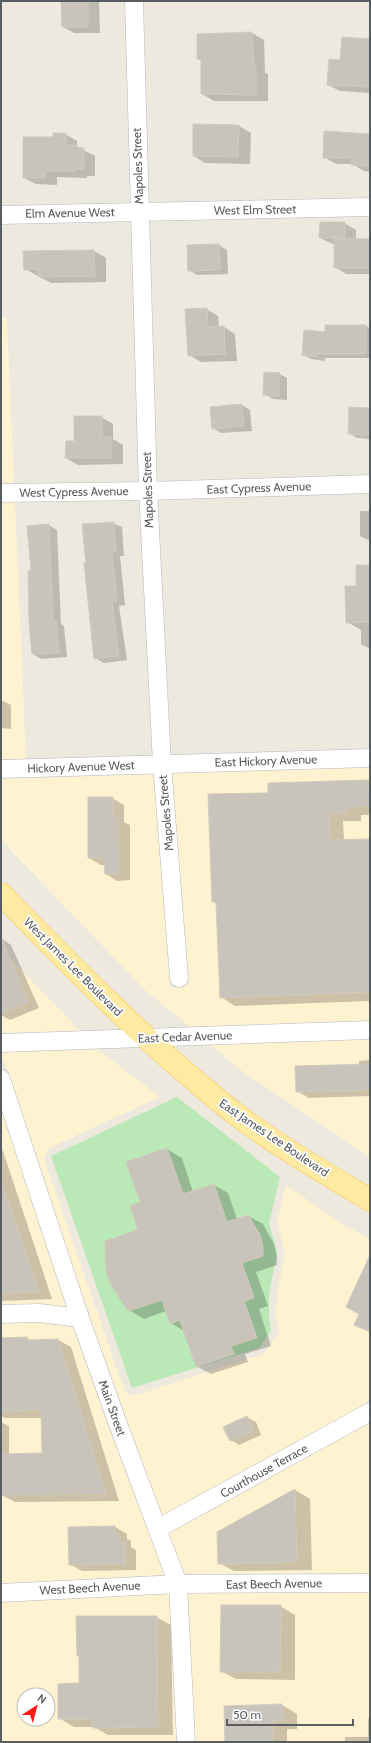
<svg xmlns="http://www.w3.org/2000/svg" width="371" height="1743" font-family="Cabin,sans-serif">
  <style>
    .commercial { fill: #fff2d1; fill-rule: evenodd }
    .green { fill: #bae8b7 }
    .shadow { fill: #0003 }
    .building { fill: #c8c3bb; stroke: #d2cabc }
    .lines { fill: none; stroke-linecap: round; stroke-linejoin: round }
    .minor-casing { stroke: #b5b8be; stroke-width: 19 }
    .major-casing { stroke: #ffc045; stroke-width: 23 }
    .minor { stroke: #fff; stroke-width: 18 }
    .major { stroke: #ffeaa1; stroke-width: 22 }
    .labels { text-anchor: middle; stroke-width: 3.5; stroke-linejoin: round; paint-order: stroke }
    .street-label { font-size: 12px; fill: #585d62; stroke: #fff }
  </style>
  <rect width="100%" height="100%" fill="#ede9de"/>
  <path class="commercial" d="M 1,317 L 7,318 L 14,484 L 1,484 Z
    M 1,502 L 15,502 L 26,759 L 1,760 Z
    M 370,767 L 370,1021 L 190,1027 L 145,990 L 1,840 L 1,779 L 154,774 L 171,989 L 189,984 L 172,773 Z
    M 1,949 L 80,1031 L 1,1033 Z
    M 370,1039 L 370,1157 L 242,1071 L 211,1045 Z
    M 97,1049 L 160,1097 L 49,1148 L 44,1159 L 125,1392 L 133,1396 L 260,1355 L 265,1352 L 277,1336 L 279,1329 L 276,1316 L 277,1295 L 285,1253 L 277,1221 L 286,1185 L 341,1223 L 370,1239 L 370,1401 L 366,1401 L 366,1405 L 162,1517 L 89,1316 L 91,1310 L 87,1309 L 8,1071 L 1,1056 L 1,1052 Z
    M 1,1109 L 67,1307 L 40,1304 L 1,1306 Z
    M 38,1322 L 73,1327 L 109,1428 L 165,1575 L 1,1584 L 1,1324 Z
    M 370,1422 L 370,1573 L 185,1574 L 168,1533 Z
    M 370,1592 L 370,1742 L 195,1742 L 188,1593 Z
    M 170,1594 L 177,1742 L 1,1742 L 1,1602 ZM 24,1695 L 48,1695 L 48,1719 L 24,1719 Z"/>
  <path class="green" d="M 177,1097 L 280,1177 L 269,1223 L 277,1252 L 269,1295 L 269,1317 L 271,1331 L 259,1348 L 132,1388 L 51,1156 Z"/>
  <path class="shadow" d="M 62,1 L 99,1 L 100,33 L 74,33 L 63,27 Z
    M 252,33 L 264,40 L 265,73 L 268,74 L 268,101 L 214,101 L 202,94 L 202,61 L 198,59 Z
    M 370,40 L 370,93 L 340,91 L 328,85 L 341,61 Z
    M 239,126 L 251,133 L 250,164 L 205,163 L 194,156 Z
    M 65,134 L 77,141 L 77,147 L 95,156 L 95,176 L 87,176 L 87,178 L 57,177 L 57,185 L 36,184 L 24,178 L 54,138 Z
    M 370,135 L 370,172 L 364,171 L 352,164 L 336,164 L 324,157 Z
    M 344,223 L 356,230 L 356,240 L 370,240 L 370,274 L 346,274 L 335,267 L 335,245 L 320,238 Z
    M 219,245 L 227,250 L 228,274 L 197,275 L 189,270 L 188,246 Z
    M 94,251 L 106,258 L 106,282 L 51,283 L 25,269 Z
    M 206,309 L 218,316 L 219,328 L 224,327 L 235,334 L 237,361 L 201,362 L 189,355 Z
    M 366,326 L 370,328 L 370,358 L 325,358 L 325,361 L 311,359 L 303,355 L 326,333 Z
    M 279,374 L 287,378 L 287,400 L 273,399 L 264,394 Z
    M 242,405 L 250,410 L 252,431 L 221,433 L 213,428 L 211,408 Z
    M 370,409 L 370,439 L 357,438 L 349,433 Z
    M 101,417 L 113,424 L 113,439 L 123,445 L 123,464 L 78,465 L 66,458 L 75,442 Z
    M 360,511 L 370,511 L 370,541 L 360,536 Z
    M 113,523 L 122,527 L 124,556 L 120,556 L 125,605 L 119,606 L 127,660 L 104,663 L 95,658 Z
    M 48,525 L 57,530 L 61,624 L 64,626 L 67,657 L 41,659 L 33,654 L 32,571 Z
    M 370,566 L 370,649 L 361,644 L 361,630 L 347,622 L 357,587 Z
    M 1,700 L 11,705 L 11,729 L 1,728 Z
    M 369,781 L 370,782 L 370,815 L 361,815 L 361,821 L 343,821 L 344,840 L 370,840 L 370,1001 L 235,1006 L 221,997 L 217,904 L 213,901 L 269,793 Z
    M 112,798 L 124,805 L 124,822 L 130,825 L 130,880 L 117,881 L 106,874 L 106,865 L 101,865 L 89,858 Z
    M 1,938 L 11,945 L 39,1008 L 10,1020 L 1,1015 Z
    M 370,1060 L 370,1096 L 309,1098 L 297,1091 L 359,1066 L 359,1061 Z
    M 1,1145 L 52,1299 L 1,1301 Z
    M 167,1149 L 182,1158 L 193,1192 L 214,1185 L 228,1193 L 237,1219 L 248,1216 L 263,1224 L 274,1244 L 277,1256 L 277,1265 L 256,1272 L 268,1306 L 259,1309 L 271,1346 L 245,1354 L 248,1362 L 211,1374 L 196,1366 L 184,1331 L 171,1323 L 166,1311 L 144,1319 L 129,1310 L 140,1231 L 141,1203 Z
    M 27,1338 L 30,1340 L 58,1340 L 71,1347 L 119,1501 L 15,1502 L 1,1495 L 1,1422 L 9,1426 L 9,1455 L 43,1454 L 42,1418 L 5,1418 L 1,1416 L 1,1339 Z
    M 247,1417 L 256,1422 L 261,1435 L 239,1445 L 231,1440 Z
    M 295,1490 L 310,1499 L 312,1570 L 234,1571 L 219,1563 L 218,1533 Z
    M 115,1527 L 127,1534 L 127,1539 L 131,1541 L 131,1547 L 136,1550 L 136,1570 L 82,1571 L 70,1564 L 69,1528 Z
    M 280,1606 L 295,1615 L 295,1680 L 236,1679 L 221,1671 Z
    M 156,1617 L 171,1625 L 173,1735 L 108,1735 L 94,1727 L 74,1727 L 59,1718 L 80,1684 Z
    M 282,1705 L 297,1714 L 297,1729 L 287,1729 L 287,1742 L 226,1742 L 225,1707 Z
    M 368,1719 L 370,1719 L 370,1742 L 345,1742 L 345,1737 L 368,1737 Z"/>
  <path class="building" d="M 61,1 L 88,1 L 88,27 L 62,27 Z
    M 252,32 L 254,67 L 256,67 L 256,95 L 201,94 L 201,59 L 197,59 L 197,34 Z
    M 342,37 L 370,39 L 370,87 L 327,85 L 329,59 L 340,60 Z
    M 193,124 L 239,125 L 238,157 L 193,156 Z
    M 324,131 L 370,134 L 370,166 L 351,165 L 352,158 L 323,158 Z
    M 53,133 L 66,133 L 66,145 L 76,145 L 76,147 L 84,148 L 84,169 L 76,169 L 76,171 L 46,171 L 45,178 L 23,178 L 23,137 L 53,137 Z
    M 320,222 L 345,222 L 345,238 L 319,238 Z
    M 334,238 L 370,239 L 370,268 L 334,268 Z
    M 219,244 L 220,270 L 188,271 L 187,245 Z
    M 94,250 L 95,276 L 39,277 L 38,269 L 24,270 L 23,251 Z
    M 207,308 L 208,327 L 224,326 L 225,354 L 188,356 L 185,309 Z
    M 325,325 L 366,325 L 366,354 L 317,354 L 317,357 L 302,355 L 304,330 L 325,332 Z
    M 264,372 L 280,373 L 279,396 L 263,395 Z
    M 242,404 L 244,426 L 212,429 L 210,407 Z
    M 349,407 L 370,408 L 370,435 L 348,434 Z
    M 74,416 L 102,416 L 102,437 L 111,437 L 112,458 L 65,458 L 66,441 L 74,441 Z
    M 114,522 L 116,551 L 112,552 L 117,601 L 112,601 L 119,656 L 94,659 L 84,563 L 86,563 L 82,524 Z
    M 49,524 L 53,621 L 56,621 L 59,653 L 32,654 L 29,623 L 28,571 L 31,570 L 27,526 Z
    M 356,565 L 370,565 L 370,622 L 346,623 L 345,586 L 356,586 Z
    M 369,780 L 370,806 L 347,807 L 347,813 L 329,813 L 330,840 L 370,839 L 370,992 L 220,998 L 216,902 L 212,902 L 208,794 L 268,793 L 268,783 Z
    M 88,797 L 113,797 L 113,817 L 118,817 L 119,874 L 105,874 L 104,858 L 88,858 Z
    M 1,937 L 28,1002 L 1,1013 Z
    M 370,1064 L 370,1090 L 296,1092 L 295,1066 Z
    M 167,1148 L 183,1194 L 214,1184 L 227,1222 L 248,1215 L 260,1235 L 263,1247 L 263,1256 L 242,1263 L 254,1298 L 244,1301 L 257,1338 L 231,1346 L 234,1354 L 196,1367 L 180,1320 L 170,1324 L 162,1300 L 128,1311 L 111,1285 L 106,1271 L 105,1241 L 138,1230 L 130,1206 L 140,1202 L 126,1162 Z
    M 1,1186 L 3,1186 L 39,1292 L 1,1293 Z
    M 370,1255 L 370,1332 L 354,1325 L 359,1314 L 346,1307 Z
    M 27,1337 L 27,1340 L 58,1339 L 106,1494 L 1,1495 L 1,1454 L 42,1453 L 41,1410 L 1,1411 L 1,1338 Z
    M 247,1416 L 254,1431 L 230,1441 L 223,1427 Z
    M 295,1489 L 297,1562 L 218,1564 L 217,1532 Z
    M 115,1526 L 115,1533 L 119,1534 L 119,1542 L 125,1542 L 125,1564 L 69,1565 L 68,1527 Z
    M 221,1605 L 281,1605 L 280,1672 L 220,1672 Z
    M 76,1616 L 157,1616 L 158,1727 L 93,1728 L 93,1719 L 58,1719 L 58,1684 L 79,1683 L 79,1656 L 77,1656 Z
    M 282,1704 L 283,1721 L 273,1721 L 273,1742 L 225,1742 L 224,1706 Z"/>
  <g class="lines">
    <g class="minor-casing">
      <path id="minor" d="M 134,1 L 148,491 L 162,764 L 179,978
        M 1,215 L 370,207
        M 1,493 L 148,491 L 370,484
        M 1,769 L 370,758
        M 1,1043 L 370,1030
        M 1,1079 L 80,1318 L 118,1424 L 178,1584 L 186,1742
        M 1,1314 L 39,1313 L 80,1318
        M 157,1529 L 370,1412
        M 1,1593 L 178,1584 L 370,1583"/>
    </g>
    <g class="major-casing">
      <path id="major" d="M 1,894 C 71,966 141,1037 218,1100 C 264,1138 318,1169 370,1200"/>
    </g>
    <use href="#minor" class="minor"/>
    <use href="#major" class="major"/>
  </g>
  <g class="labels">
    <g class="street-label">
      <text transform="translate(138 166) rotate(-92)" y="4">Mapoles Street</text>
      <text transform="translate(255 210) rotate(-1)" y="4">West Elm Street</text>
      <text transform="translate(70 213) rotate(-1)" y="4">Elm Avenue West</text>
      <text transform="translate(259 488) rotate(-2)" y="4">East Cypress Avenue</text>
      <text transform="translate(148 490) rotate(-92)" y="4">Mapoles Street</text>
      <text transform="translate(74 492) rotate(-1)" y="4">West Cypress Avenue</text>
      <text transform="translate(266 761) rotate(-2)" y="4">East Hickory Avenue</text>
      <text transform="translate(81 767) rotate(-2)" y="4">Hickory Avenue West</text>
      <text transform="translate(166 813) rotate(-95)" y="4">Mapoles Street</text>
      <text transform="translate(73 967) rotate(45)" y="4">West James Lee Boulevard</text>
      <text transform="translate(185 1037) rotate(-2)" y="4">East Cedar Avenue</text>
      <text transform="translate(274 1138) rotate(34)" y="4">East James Lee Boulevard</text>
      <text transform="translate(112 1408) rotate(70)" y="4">Main Street</text>
      <text transform="translate(264 1471) rotate(-29)" y="4">Courthouse Terrace</text>
      <text transform="translate(274 1584) rotate(-1)" y="4">East Beech Avenue</text>
      <text transform="translate(90 1588) rotate(-3)" y="4">West Beech Avenue</text>
    </g>
  </g>
  <rect width="371" height="1743" fill="none" stroke="#585d62" stroke-width="4"/>
  <g transform="translate(36 1707) rotate(36)"><circle r="19" fill="#ffffff" stroke="#bcbec0"/>
  <path d="M0-3L7 15L0 10L-7 15Z" fill="#fc1a16"/>
  <text y="-6" font-size="11" font-weight="bold" text-anchor="middle" fill="#585d62">N</text>
  </g>
  <path d="M227 1719v6h126v-6" fill="none" stroke="#585d62" stroke-width="2"/>
  <text x="233" y="1719" font-size="12" fill="#585d62" stroke="#ffffff" stroke-width="3" paint-order="stroke">50 m</text>
</svg>
